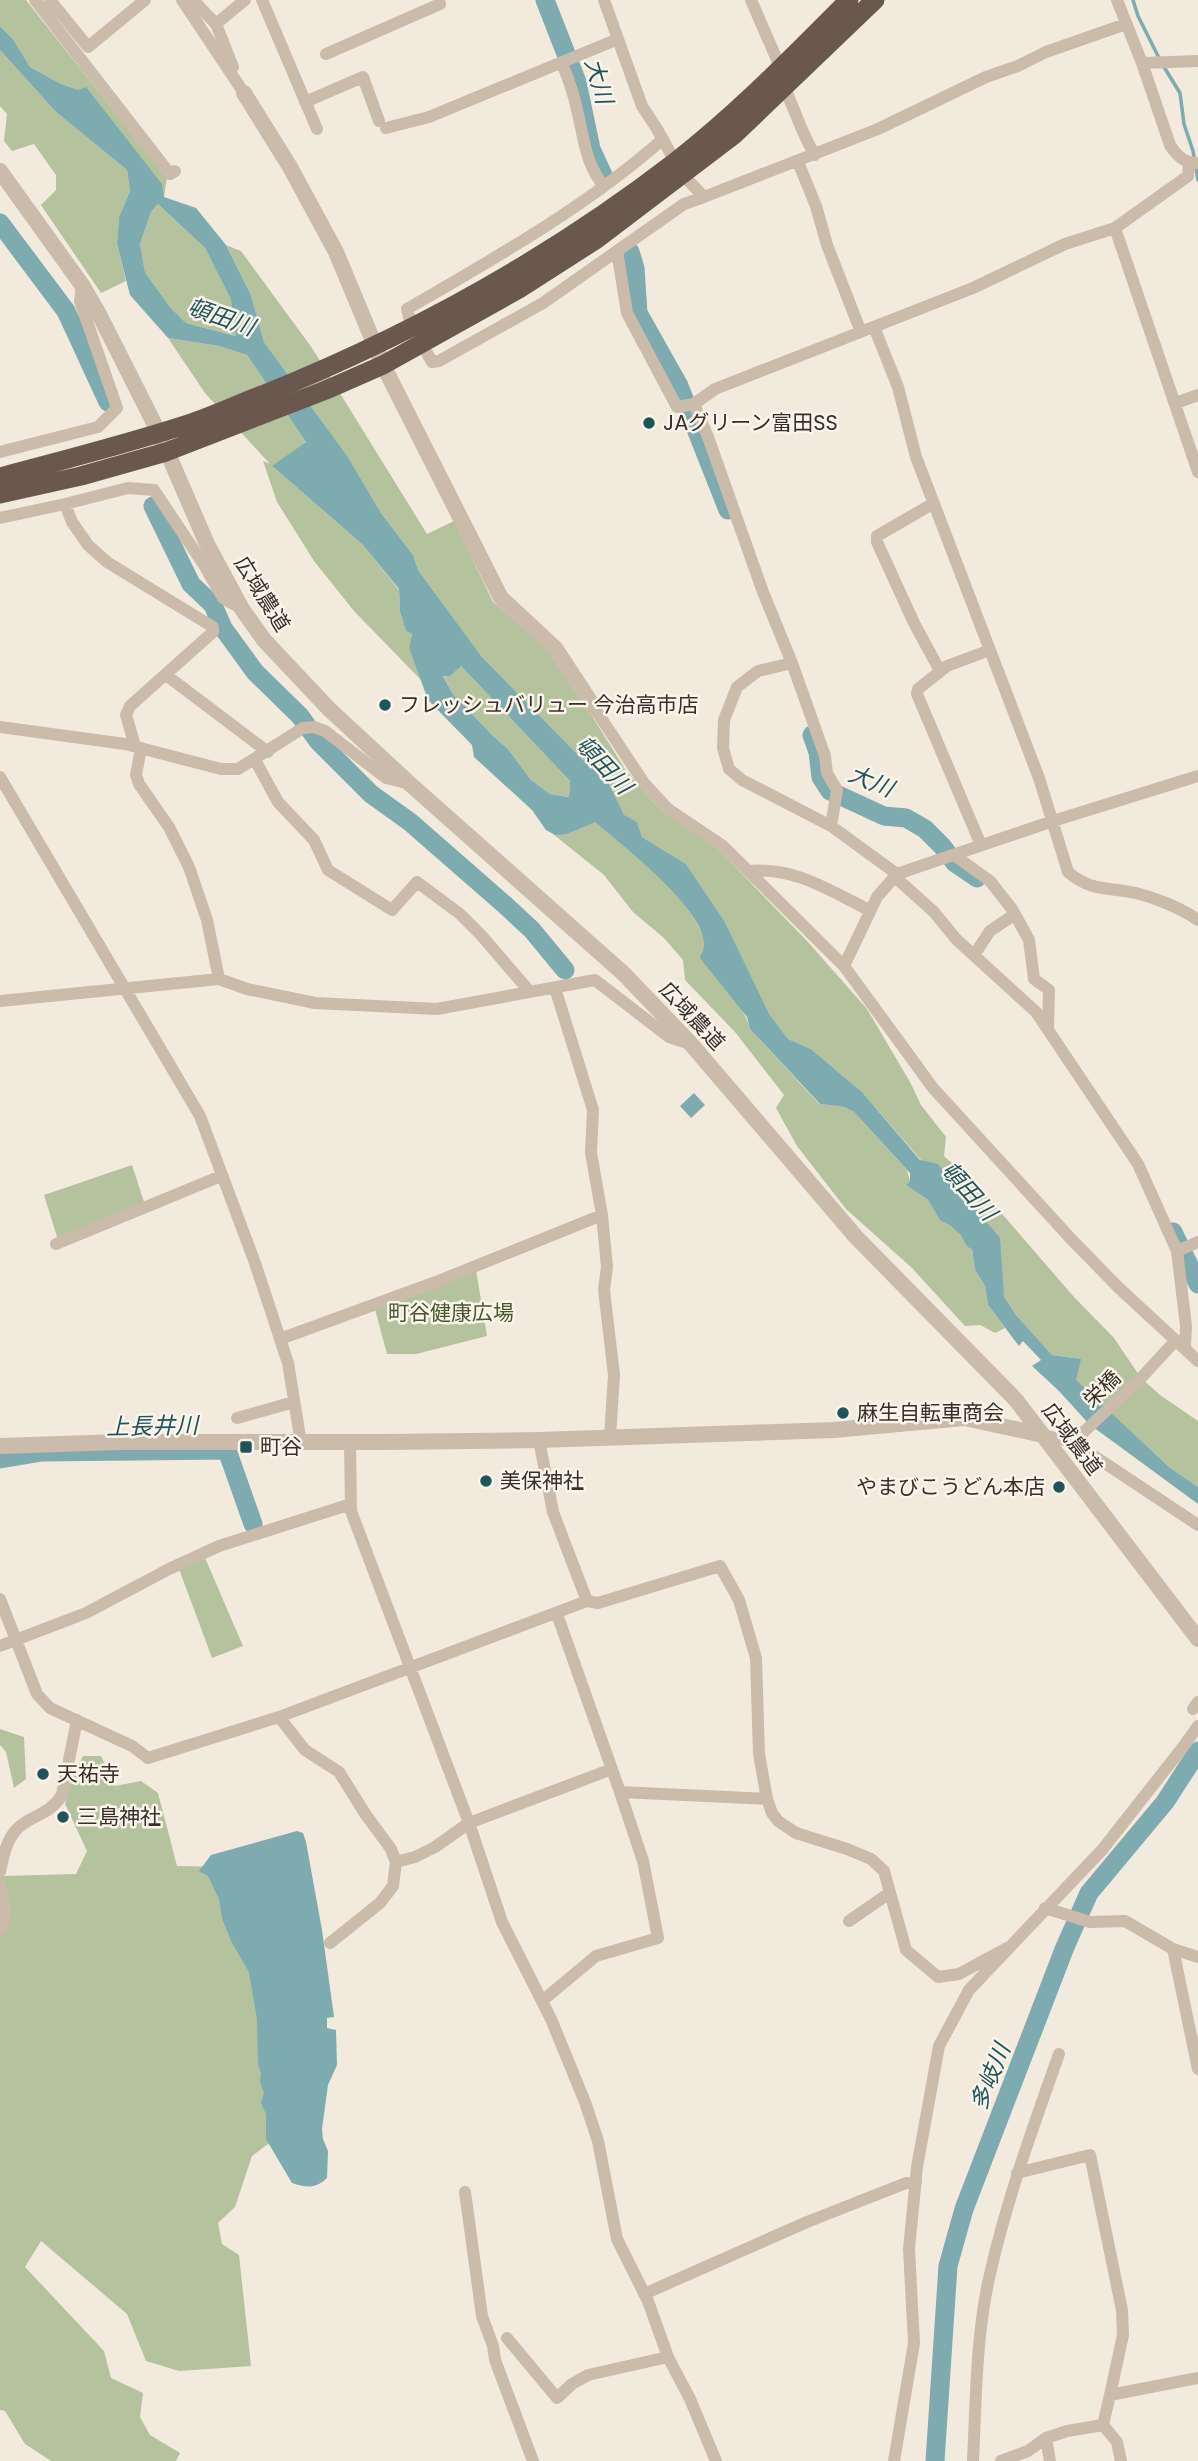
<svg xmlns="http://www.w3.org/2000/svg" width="1198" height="2461" font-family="Poppins,'Noto Sans JP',sans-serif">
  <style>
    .green { fill: #b4c29e }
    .water { fill: #7dabb0; fill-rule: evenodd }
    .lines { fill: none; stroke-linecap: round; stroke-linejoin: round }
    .stream { stroke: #7dabb0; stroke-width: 3.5 }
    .river { stroke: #7dabb0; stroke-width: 19 }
    .minor { stroke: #cbbbaa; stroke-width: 12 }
    .tertiary { stroke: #cbbbaa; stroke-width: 16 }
    .trunk { stroke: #6a584e; stroke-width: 19 }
    .poi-dot { fill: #1f545b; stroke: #faf4eb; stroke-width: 2.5 }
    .labels { text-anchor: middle; stroke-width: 5; stroke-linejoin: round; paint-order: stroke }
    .poi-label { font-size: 21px; fill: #392f2a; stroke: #faf4eb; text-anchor: start }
    .street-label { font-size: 21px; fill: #392f2a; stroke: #faf4eb }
    .park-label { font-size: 21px; fill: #46572d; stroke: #faf4eb }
    .water-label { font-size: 23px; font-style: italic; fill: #1f545b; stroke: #faf4eb }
  </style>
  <rect width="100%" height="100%" fill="#f3eade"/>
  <path class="green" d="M 0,0 L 26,0 L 167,178 L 164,197 L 79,90 L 61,84 L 30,67 L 13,39 L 0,26 Z
    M 0,50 L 56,112 L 127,170 L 130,191 L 119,217 L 117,244 L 126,281 L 101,293 L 41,205 L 56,190 L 56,175 L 34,144 L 12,151 L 4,141 L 7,114 L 0,106 Z
    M 158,204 L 205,248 L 232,299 L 237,336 L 186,323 L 170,307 L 145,272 L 140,244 L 151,212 Z
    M 226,245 L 241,251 L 312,348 L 427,534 L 454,521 L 493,602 L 552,652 L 625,769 L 655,804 L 718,849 L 808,942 L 867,1009 L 910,1082 L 921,1105 L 946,1137 L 944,1156 L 984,1193 L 1074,1297 L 1114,1338 L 1141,1378 L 1160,1395 L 1198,1421 L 1198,1487 L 1169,1467 L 1075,1380 L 1080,1359 L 1052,1355 L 1016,1315 L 921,1160 L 862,1092 L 811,1049 L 788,1039 L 769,1015 L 725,922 L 686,864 L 642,837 L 637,822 L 624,816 L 607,780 L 585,762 L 482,657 L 418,570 L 413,555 L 381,513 L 348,457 L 264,342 L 251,295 Z
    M 168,338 L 219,346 L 247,355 L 306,442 L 273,467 L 363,545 L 399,590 L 400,612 L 406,631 L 412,634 L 409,648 L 421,680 L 354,611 L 314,561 L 277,502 L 263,461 L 270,464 L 205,393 Z
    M 460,665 L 570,781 L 569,797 L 550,794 L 531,780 L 508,749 L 494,737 L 453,694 L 443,675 L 450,676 Z
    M 595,821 C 624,847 657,871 682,901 C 700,923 711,956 725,982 C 733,998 746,1012 750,1029 L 819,1104 L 844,1107 L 854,1112 L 907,1170 L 910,1181 L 906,1185 L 928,1200 L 940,1219 L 950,1224 L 972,1249 L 975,1270 L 985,1286 L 988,1305 L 1005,1328 L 995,1333 L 980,1325 L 965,1326 L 912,1268 L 846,1209 L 797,1146 L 776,1108 L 784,1095 L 735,1032 L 685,980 L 683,960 L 664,938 L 633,912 L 604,875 L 553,834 L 567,834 Z
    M 132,1165 L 145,1205 L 58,1240 L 44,1195 Z
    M 476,1270 L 487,1336 L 416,1354 L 387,1354 L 375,1309 Z
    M 205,1558 L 243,1646 L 212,1658 L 179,1569 Z
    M 0,1729 L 24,1737 L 26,1779 L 14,1788 L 6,1752 L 0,1745 Z
    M 83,1756 L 101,1756 L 115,1786 L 141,1781 L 158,1793 L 177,1866 L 224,1867 L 263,1971 L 280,2135 L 252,2156 L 235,2207 L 218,2223 L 222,2244 L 239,2255 L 251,2366 L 179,2371 L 146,2361 L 127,2314 L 41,2241 L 25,2267 L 104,2351 L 111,2378 L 143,2393 L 140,2417 L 150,2435 L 180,2453 L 176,2461 L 51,2461 L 25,2444 L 5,2411 L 0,2410 L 0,1871 L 4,1876 L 76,1874 L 87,1851 L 65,1804 L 72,1777 Z"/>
  <path class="water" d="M 0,26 L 13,39 L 30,67 L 61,84 L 79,90 L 86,87 L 162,184 L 164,197 L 196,208 L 226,245 L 251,295 L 264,342 L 348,457 L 381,513 L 413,555 L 418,570 L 482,657 L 585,762 L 607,780 L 624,815 L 637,822 L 642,837 L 686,864 L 725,922 L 769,1014 L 788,1039 L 811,1049 L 862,1092 L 920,1160 L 938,1164 L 1000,1238 L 1004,1296 L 1016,1315 L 1052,1355 L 1081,1359 L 1076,1380 L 1169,1467 L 1198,1487 L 1198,1504 L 1089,1424 L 1059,1391 L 1032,1366 L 1041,1360 L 1023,1341 L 1019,1346 L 988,1305 L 985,1286 L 975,1270 L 972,1249 L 968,1247 L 961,1236 L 950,1225 L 940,1220 L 928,1200 L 906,1185 L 910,1181 L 910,1173 L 854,1112 L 844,1107 L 820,1104 L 750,1029 L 747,1017 L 700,958 C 702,953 705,947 704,942 C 700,905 623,846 595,822 L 567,834 L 555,835 L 546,830 L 532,810 L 474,757 L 472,745 L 428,700 L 409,648 L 412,634 L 406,631 L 400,612 L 399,589 L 363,545 L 272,466 L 306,442 L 247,355 L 219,346 L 168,338 L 130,295 L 117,244 L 119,217 L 130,191 L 127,170 L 56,112 L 0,50 ZM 158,204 L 205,248 L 231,299 L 236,336 L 186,323 L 170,307 L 145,272 L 140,244 L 151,212 ZM 461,666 L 570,781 L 569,797 L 550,794 L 531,780 L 508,749 L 494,737 L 453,694 L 443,676 L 450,676 Z
    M 694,1093 L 705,1105 L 691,1118 L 680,1106 Z
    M 297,1831 L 303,1833 L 306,1842 L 322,1930 L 334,2017 L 327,2018 L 327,2028 L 336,2030 L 337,2065 L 328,2085 L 322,2129 L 323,2139 L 328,2151 L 327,2178 C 315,2189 307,2188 292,2183 L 266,2139 L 266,2114 L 261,2103 L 264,2093 L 260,2082 L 261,2073 L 258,2064 L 257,2019 L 249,1972 L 232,1943 L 222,1918 L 219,1899 L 208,1876 L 199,1871 L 211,1855 Z"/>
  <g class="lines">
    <path class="stream" d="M 1133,0 L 1138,16 L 1160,60
      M 1164,67 L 1180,93 L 1184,124 L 1193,151 L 1198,180"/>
    <path class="river" d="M 545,0 L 577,82 L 591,149 L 603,175
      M 0,223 L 66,311 L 108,402
      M 630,252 L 635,268 L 638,313 L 679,386 L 728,510
      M 153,506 L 191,584 L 213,605 L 223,628 L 255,672 L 300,716 L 318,741 L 371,794 L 410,822 L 504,904 L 532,930 L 565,970
      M 812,735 L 818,752 L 821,777 L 830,791 L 884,816 L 906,818 L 925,829 L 942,846 L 955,863 L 977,878
      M 1173,1232 L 1198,1284
      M 0,1459 L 42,1452 L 227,1450 L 253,1524
      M 935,2461 L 948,2266 L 964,2209 L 1065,1947 L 1089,1893 L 1165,1802 L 1198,1751"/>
    <path class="minor" d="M 35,0 L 170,174 L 175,171
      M 50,0 L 88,47 L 145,0
      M 182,0 L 244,93
      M 193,0 L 216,24 L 233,67
      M 262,0 L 317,129
      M 604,0 L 642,106 L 657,129 L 682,174 L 704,197 L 878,129 L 986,77 L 1018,66 L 1046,52 L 1126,24
      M 751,0 L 781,69
      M 1117,0 L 1142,63 L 1170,145 C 1177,156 1184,163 1198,163
      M 216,24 L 245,0
      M 326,54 L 440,4 L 439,0
      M 562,63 C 568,78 574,94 577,110 C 584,137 585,164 604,186
      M 1142,63 L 1198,61
      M 784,87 C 795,109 801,133 815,155
      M 305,102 L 363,77 L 379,121
      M 386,128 L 429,117 L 618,39
      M 798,162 L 816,206 L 827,245 L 861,332
      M 704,197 L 684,204 L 617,251 L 627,313 L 677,407 L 694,404 L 715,389 L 973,288 L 1065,244 L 1115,228 L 1188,176 L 1189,163
      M 1115,228 L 1198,472
      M 409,317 L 407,309 C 495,258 586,207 663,139
      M 874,327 L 898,387 L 916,457 L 1039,778 L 1068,872 C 1091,892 1109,887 1136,893 C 1156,898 1181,908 1198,920
      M 427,353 L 432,362 L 439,361 L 543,303 L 617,251
      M 1176,403 L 1198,395
      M 694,404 L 708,437 L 763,592 L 792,663 L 825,756 L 827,773 L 837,790 L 831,826
      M 0,452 L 98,427 L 117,408 L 80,301 L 82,285
      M 934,503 L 877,536 L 877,542 L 914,623 L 940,671
      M 65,504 L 72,522 L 88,545 L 107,562 L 213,627 L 213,632 L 130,706 L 126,715 L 135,746
      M 0,518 L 65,504 L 128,488 L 154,490 L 204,565 L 223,598 L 242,609
      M 792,663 L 758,671 L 737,687 L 724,720 L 723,748 L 729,769 L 742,780 L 831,826 L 897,874
      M 166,675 L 268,752
      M 595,709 L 644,783 L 668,809 L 723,846 L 844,966 L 933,1088 L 1072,1240 L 1119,1288 L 1198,1361
      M 0,727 L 125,744 L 221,769 L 238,769 L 303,728 L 314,727 L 325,731 L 386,778 L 410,784
      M 141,748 L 136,775 L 139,784 L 169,827 L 189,867 L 207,920 L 219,979
      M 255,760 L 278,802 L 314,840 L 328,870 L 392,910 L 417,882 L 460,914 L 481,935 L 530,992
      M 0,777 L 200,1116 L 255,1263 L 288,1363 L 301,1443
      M 981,845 L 917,694 L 918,689 L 947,666 L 990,650
      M 954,855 L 990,881 L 1012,909 L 1029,940 L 1034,979 L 1049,990 L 1048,1028
      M 748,871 C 796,867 828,890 869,910
      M 895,877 L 934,912 L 956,939 L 1036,1012 L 1138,1164 L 1177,1251 L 1186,1326 L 1185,1347
      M 974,955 L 990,931 L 1015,914
      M 844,966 L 877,897 L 897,874 L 1053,821 L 1198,776
      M 555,988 L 593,1110 L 591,1153 L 602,1215 L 607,1267 L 604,1290 L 614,1375 L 610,1437
      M 0,1001 L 219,979 L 247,989 L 315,1003 L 437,1009 L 595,980 L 669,1037 L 690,1044
      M 56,1244 L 221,1176
      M 1177,1251 L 1198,1242
      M 280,1339 L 436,1282 L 602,1215
      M 237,1418 L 294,1402
      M 1043,1435 L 1073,1442 L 1198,1525
      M 539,1440 L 553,1512 L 587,1601
      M 350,1442 L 351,1511 L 469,1823 L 502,1922 L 551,2019 L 585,2102 L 598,2141 L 617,2239 L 648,2301 L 668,2357 L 690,2399 L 716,2461
      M 1073,1442 L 1141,1378 L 1176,1340
      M 0,1599 L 37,1694 L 50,1708 L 132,1746 L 148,1758 L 279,1717 L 587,1601 L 598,1603 L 720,1566 L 739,1600 L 756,1658 L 759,1754 L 767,1799 L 772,1813 L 778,1821 L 796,1833 L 847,1849 L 871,1859 L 884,1871 L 906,1950 L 938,1977 L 959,1974 L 1007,1948
      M 557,1614 L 620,1792 L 767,1799
      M 0,1646 L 86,1613 L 169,1569 L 219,1546 L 351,1504
      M 1193,1709 L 1198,1702
      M 279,1717 L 305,1750 L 339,1772 L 366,1815 L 391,1849 L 396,1862 L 393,1886 L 380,1903 L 330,1943
      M 396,1862 L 415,1857 L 435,1847 L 469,1823 L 612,1769
      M 0,1872 C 3,1858 6,1840 17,1829 C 30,1815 49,1816 62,1795 L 77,1720
      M 0,1885 C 5,1901 9,1914 0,1929
      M 1045,1908 L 1090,1922 L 1125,1921 L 1173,1949 L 1198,1957
      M 849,1921 L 888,1894
      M 1173,1949 L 1198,2069
      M 542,2001 L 596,1956 L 658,1938 L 643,1861 L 620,1792
      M 1017,2173 L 1090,2155 L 1122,2310 L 1123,2335 L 1110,2395
      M 465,2192 L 482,2316 L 493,2346 L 495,2360 L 533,2461
      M 644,2294 L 807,2222 L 906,2183 L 916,2182
      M 507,2338 L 557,2398 L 572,2384 L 588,2375 L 668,2357
      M 1103,2425 L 1110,2395 L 1198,2378
      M 1103,2425 L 1117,2442 L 1121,2461
      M 1046,2438 L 1050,2461
      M 894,2461 L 914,2343 L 909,2249 L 917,2167 L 939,2046 L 969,1990 L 1102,1850 L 1183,1747 L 1198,1726
      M 973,2461 C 976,2400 976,2334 990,2274 C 1007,2199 1033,2127 1059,2054
      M 1001,2461 L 1028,2451 L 1046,2438 L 1067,2431 L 1103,2425"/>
    <path class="tertiary" d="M 244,93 L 290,167 L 336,252 L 383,365 L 501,598 L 555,648 L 595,709
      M 0,171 L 82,285 L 100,316 L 159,433 L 207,544 L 242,609 L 264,640 L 329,709 L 410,784 L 624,974 L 691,1044 L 856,1237 L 1016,1400 L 1198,1639
      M 0,1446 L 120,1442 L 388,1442 L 539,1440 L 834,1430 L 964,1418 L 1043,1435"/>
    <path class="trunk" d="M 0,477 C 63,460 127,444 188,424 C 213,416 238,404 262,395 C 409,336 549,259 675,162 C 738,113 793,56 849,0
      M 0,494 L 81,476 L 166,452 L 326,390 L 383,365 L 519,289 L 597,239 L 734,135 L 875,0"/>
  </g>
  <g class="poi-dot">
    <circle cx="649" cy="423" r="7"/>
    <circle cx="385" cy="705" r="7"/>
    <circle cx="843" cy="1413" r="7"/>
    <rect x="239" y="1440" width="14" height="14" rx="3.5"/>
    <circle cx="486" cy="1481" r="7"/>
    <circle cx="1059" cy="1487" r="7"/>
    <circle cx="43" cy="1774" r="7"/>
    <circle cx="63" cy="1817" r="7"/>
  </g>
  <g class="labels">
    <g class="poi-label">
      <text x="663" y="430">JAグリーン富田SS</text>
      <text x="399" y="712">フレッシュバリュー 今治高市店</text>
      <text x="857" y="1420">麻生自転車商会</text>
      <text x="260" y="1454">町谷</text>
      <text x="500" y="1488">美保神社</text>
      <text x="1045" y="1494" text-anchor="end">やまびこうどん本店</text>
      <text x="57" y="1781">天祐寺</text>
      <text x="77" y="1824">三島神社</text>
    </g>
    <g class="street-label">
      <text transform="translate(262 594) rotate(58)" y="7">広域農道</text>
      <text transform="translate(692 1016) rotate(47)" y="7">広域農道</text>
      <text transform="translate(1102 1389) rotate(-44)" y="7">栄橋</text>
      <text transform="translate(1072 1439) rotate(53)" y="7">広域農道</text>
    </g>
    <g class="park-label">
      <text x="451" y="1320">町谷健康広場</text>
    </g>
    <g class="water-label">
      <text transform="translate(599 81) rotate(74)" y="8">大川</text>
      <text transform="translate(221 317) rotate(19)" y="8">頓田川</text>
      <text transform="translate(604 765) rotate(47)" y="8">頓田川</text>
      <text transform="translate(871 781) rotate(22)" y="8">大川</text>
      <text transform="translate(969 1191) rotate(48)" y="8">頓田川</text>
      <text transform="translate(152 1426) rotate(-1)" y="8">上長井川</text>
      <text transform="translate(990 2077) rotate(-68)" y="8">多岐川</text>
    </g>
  </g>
</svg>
